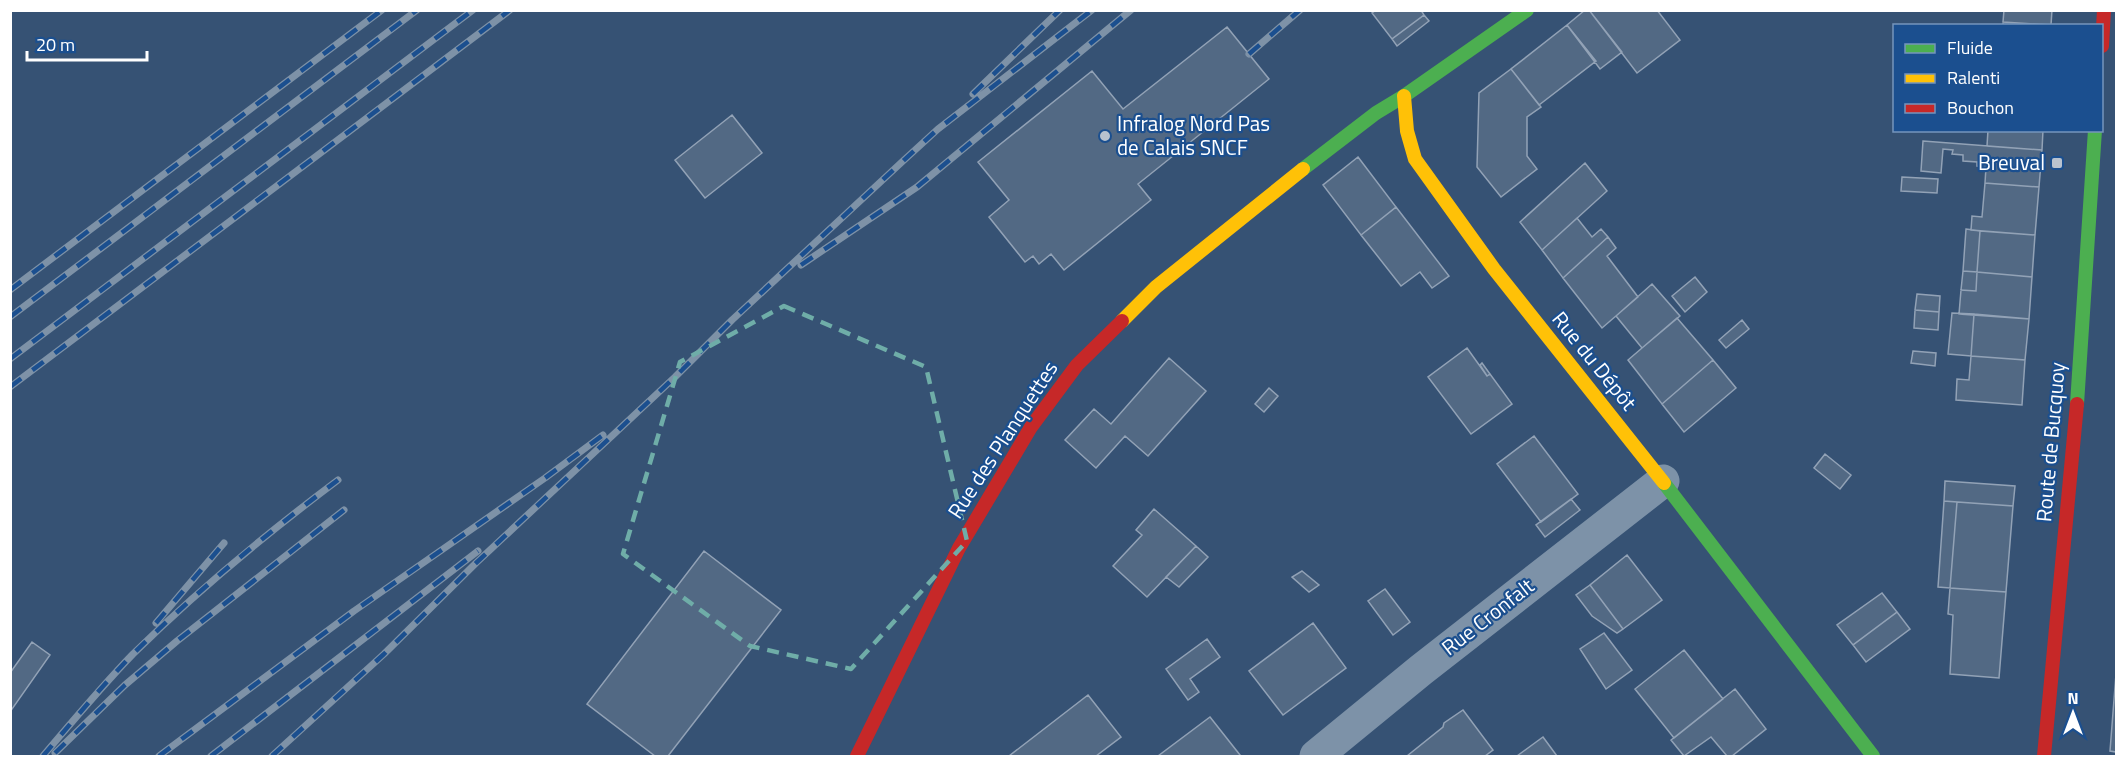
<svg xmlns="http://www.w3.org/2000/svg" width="2127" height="767" font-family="'Titillium Web',sans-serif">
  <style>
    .building { fill: #526984; stroke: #92a2b6; stroke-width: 1.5 }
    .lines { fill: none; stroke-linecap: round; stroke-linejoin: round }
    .street { stroke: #7d92a8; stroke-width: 33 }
    .fast { stroke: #4caf50; stroke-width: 14 }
    .slow { stroke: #ffc107; stroke-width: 14 }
    .jam { stroke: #c62828; stroke-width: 14 }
    .rail-casing { stroke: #7e92a7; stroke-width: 7 }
    .rail { stroke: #1b4f8f; stroke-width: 4.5; stroke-dasharray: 14; stroke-linecap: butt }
    .marked { fill: none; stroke: #6fada8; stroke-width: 4.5; stroke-dasharray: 12 8; stroke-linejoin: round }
    .poi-dot { fill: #b9c2ce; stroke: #1b4f8f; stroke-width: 2 }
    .labels { text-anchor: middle; stroke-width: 4.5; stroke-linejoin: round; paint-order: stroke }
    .poi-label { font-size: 21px; fill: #fff; stroke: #1b4f8f; text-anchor: start }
    .street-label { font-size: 21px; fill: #fff; stroke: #1b4f8f }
  </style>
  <rect width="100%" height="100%" fill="#365274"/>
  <path class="building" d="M 1376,10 L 1421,10 L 1424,15 L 1392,39 L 1372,13 Z
    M 1585,10 L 1589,10 L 1622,52 L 1600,69 L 1567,25 Z
    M 1589,10 L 1657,10 L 1680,40 L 1637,73 Z
    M 2004,10 L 2052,10 L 2051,25 L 2003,22 Z
    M 1424,15 L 1429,21 L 1397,46 L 1392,39 Z
    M 2003,22 L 2051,25 L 2051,26 L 2003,26 Z
    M 1567,25 L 1596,61 L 1539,105 L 1511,69 Z
    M 1227,27 L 1269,79 L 1138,184 L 1151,200 L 1064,270 L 1051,254 L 1039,264 L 1033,256 L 1025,262 L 989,217 L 1009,200 L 978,162 L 1092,71 L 1123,109 Z
    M 1511,69 L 1541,107 L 1527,117 L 1527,156 L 1537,169 L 1501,197 L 1477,167 L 1479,93 Z
    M 732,115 L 762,153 L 705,198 L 675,160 Z
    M 1988,130 L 2043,130 L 2042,150 L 1987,146 Z
    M 1923,141 L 2042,150 L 2039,187 L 1985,183 L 1986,167 L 1977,166 L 1977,162 L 1963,161 L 1963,155 L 1952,154 L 1953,150 L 1943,149 L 1941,173 L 1921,171 Z
    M 1358,157 L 1396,207 L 1361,235 L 1323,185 Z
    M 1585,163 L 1607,191 L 1542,250 L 1520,222 Z
    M 1902,177 L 1938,179 L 1937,193 L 1901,191 Z
    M 1985,183 L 2039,187 L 2035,235 L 1971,230 L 1972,216 L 1982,217 Z
    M 1396,207 L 1449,276 L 1432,288 L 1420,272 L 1401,286 L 1361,235 Z
    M 1577,218 L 1592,237 L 1601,229 L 1608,237 L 1563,278 L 1542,250 Z
    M 1966,229 L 1980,231 L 1977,272 L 1963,271 Z
    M 1980,231 L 2035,235 L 2032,277 L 1977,272 Z
    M 1608,237 L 1616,248 L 1607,256 L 1638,297 L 1602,328 L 1563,278 Z
    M 1963,271 L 1977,272 L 1976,291 L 1961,290 Z
    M 1977,272 L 2032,277 L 2029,319 L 1959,314 L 1961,290 L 1976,291 Z
    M 1695,277 L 1707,292 L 1685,312 L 1672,296 Z
    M 1652,284 L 1680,316 L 1642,348 L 1616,316 Z
    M 1917,294 L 1940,296 L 1939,312 L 1915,310 Z
    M 1915,310 L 1939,312 L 1938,330 L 1914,328 Z
    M 1952,313 L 1974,314 L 1971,356 L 1948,354 Z
    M 1974,314 L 2029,319 L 2025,360 L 1971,356 Z
    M 1677,318 L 1713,360 L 1662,404 L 1628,360 Z
    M 1742,320 L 1749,329 L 1726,348 L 1719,340 Z
    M 1467,348 L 1487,376 L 1490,374 L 1512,404 L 1471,434 L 1428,377 Z
    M 1913,351 L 1936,353 L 1935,366 L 1911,363 Z
    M 1971,356 L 2025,360 L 2022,405 L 1956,400 L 1957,379 L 1969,380 Z
    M 1169,358 L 1206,391 L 1148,456 L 1125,436 L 1096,468 L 1065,440 L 1094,409 L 1111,424 Z
    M 1713,360 L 1736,388 L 1684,432 L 1662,404 Z
    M 1482,363 L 1490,374 L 1487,376 L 1480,365 Z
    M 1269,388 L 1278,396 L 1264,412 L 1255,404 Z
    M 1534,436 L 1578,494 L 1541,522 L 1497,464 Z
    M 1825,454 L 1851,475 L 1840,489 L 1814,468 Z
    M 1945,481 L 2015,486 L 2013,506 L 1944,501 Z
    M 1571,499 L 1580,510 L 1545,537 L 1536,525 Z
    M 1944,501 L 1957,502 L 1950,588 L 1938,587 Z
    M 1957,502 L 2013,506 L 2006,592 L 1950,588 Z
    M 1154,509 L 1196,546 L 1147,597 L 1113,566 L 1142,535 L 1136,530 Z
    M 1196,546 L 1208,557 L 1179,587 L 1166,577 Z
    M 704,551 L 781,610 L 668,756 L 655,756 L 587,704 Z
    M 1627,555 L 1662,600 L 1623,629 L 1590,585 Z
    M 1302,571 L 1319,585 L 1309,592 L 1292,577 Z
    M 1590,585 L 1623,629 L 1617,633 L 1592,616 L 1576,595 Z
    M 1950,588 L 2006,592 L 1999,678 L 1950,674 L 1953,615 L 1948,614 Z
    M 1385,589 L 1410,622 L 1393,635 L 1368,601 Z
    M 1882,593 L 1897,612 L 1853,645 L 1837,625 Z
    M 1897,612 L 1910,629 L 1866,662 L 1853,645 Z
    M 1313,623 L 1346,668 L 1283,715 L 1249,671 Z
    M 1604,633 L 1632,670 L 1606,689 L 1580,649 Z
    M 1207,639 L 1220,657 L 1190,679 L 1199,692 L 1188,700 L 1166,669 Z
    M 32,642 L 50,655 L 10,712 L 10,673 Z
    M 1684,650 L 1723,699 L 1674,738 L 1635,689 Z
    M 2116,674 L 2116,752 L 2110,751 Z
    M 1735,689 L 1766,729 L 1732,756 L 1727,756 L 1711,737 L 1684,756 L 1671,740 Z
    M 1088,695 L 1121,737 L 1096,756 L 1009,756 Z
    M 1463,710 L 1493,750 L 1485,756 L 1407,756 L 1443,727 L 1444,723 Z
    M 1210,717 L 1240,755 L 1239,756 L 1158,756 Z
    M 1543,737 L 1557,756 L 1517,756 Z"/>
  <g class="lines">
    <path class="street" d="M 1316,756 L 1421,670 L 1663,481"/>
    <path class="fast" d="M 1303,169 L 1376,113 L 1404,96 L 1527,10
      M 2077,404 L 2095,130
      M 1664,483 L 1873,756"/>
    <path class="slow" d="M 1404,96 L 1407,131 L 1415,159 L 1494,269 L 1664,483
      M 1122,321 L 1156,287 L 1303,169"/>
    <path class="jam" d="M 2102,46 L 2104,10
      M 857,756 L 959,548 L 1031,427 L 1077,365 L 1122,321
      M 2044,756 L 2077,404"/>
    <g class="rail-casing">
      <path id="rail" d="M 1249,54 L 1300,10
        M 973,94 L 1060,10
        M 801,265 L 917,187 L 1131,10
        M 10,290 L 382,10
        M 10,317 L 417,10
        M 10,359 L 473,10
        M 10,387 L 510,10
        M 156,623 L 224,543
        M 55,753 L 125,685 L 177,641 L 344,510
        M 43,756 C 72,722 101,687 133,654 C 197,591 266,534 338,480
        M 159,756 L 354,611 L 545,478 L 603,435
        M 211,756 L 478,551
        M 272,756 L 384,654 L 476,563 L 675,377 L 732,320 L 903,161 L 938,129 L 1092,10"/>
    </g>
    <use href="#rail" class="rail"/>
  </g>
  <path class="marked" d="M 784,306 L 926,367 L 967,541 L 851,669 L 750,646 L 623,554 L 680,362 Z"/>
  <g class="poi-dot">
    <circle cx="1105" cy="136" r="6"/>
    <rect x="2051" y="157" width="12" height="12" rx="3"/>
  </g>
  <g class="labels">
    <g class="poi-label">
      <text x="1117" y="131">Infralog Nord Pas<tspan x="1117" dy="24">de Calais SNCF</tspan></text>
      <text x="2045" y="170" text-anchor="end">Breuval</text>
    </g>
    <g class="street-label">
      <text transform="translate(1594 361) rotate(51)" y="7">Rue du Dépôt</text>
      <text transform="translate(1003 440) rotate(-57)" y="7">Rue des Planquettes</text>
      <text transform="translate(2051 442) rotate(-85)" y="7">Route de Bucquoy</text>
      <text transform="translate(1488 617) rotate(-38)" y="7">Rue Cronfalt</text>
    </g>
  </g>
  <rect width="2127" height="767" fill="none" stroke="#ffffff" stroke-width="24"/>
  <rect x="1893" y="24" width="210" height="108" fill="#1b4f8f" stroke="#7695bc" stroke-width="1.5"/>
  <rect x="1905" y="44" width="30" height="9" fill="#4caf50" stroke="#7695bc" stroke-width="1.5"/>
  <text x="1947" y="54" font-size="18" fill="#ffffff">Fluide</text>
  <rect x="1905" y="74" width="30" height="9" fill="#ffc107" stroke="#7695bc" stroke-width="1.5"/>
  <text x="1947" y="84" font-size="18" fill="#ffffff">Ralenti</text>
  <rect x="1905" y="104" width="30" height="9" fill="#c62828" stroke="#7695bc" stroke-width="1.5"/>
  <text x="1947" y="114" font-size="18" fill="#ffffff">Bouchon</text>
  <g transform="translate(2073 713)" stroke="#1b4f8f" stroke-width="4.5" paint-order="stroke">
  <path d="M0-4.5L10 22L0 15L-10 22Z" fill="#ffffff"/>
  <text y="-9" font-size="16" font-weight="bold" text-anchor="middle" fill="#ffffff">N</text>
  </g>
  <path d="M27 51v9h120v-9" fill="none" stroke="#ffffff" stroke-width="3"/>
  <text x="36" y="51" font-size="18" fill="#ffffff" stroke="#1b4f8f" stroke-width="4.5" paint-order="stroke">20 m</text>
</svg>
